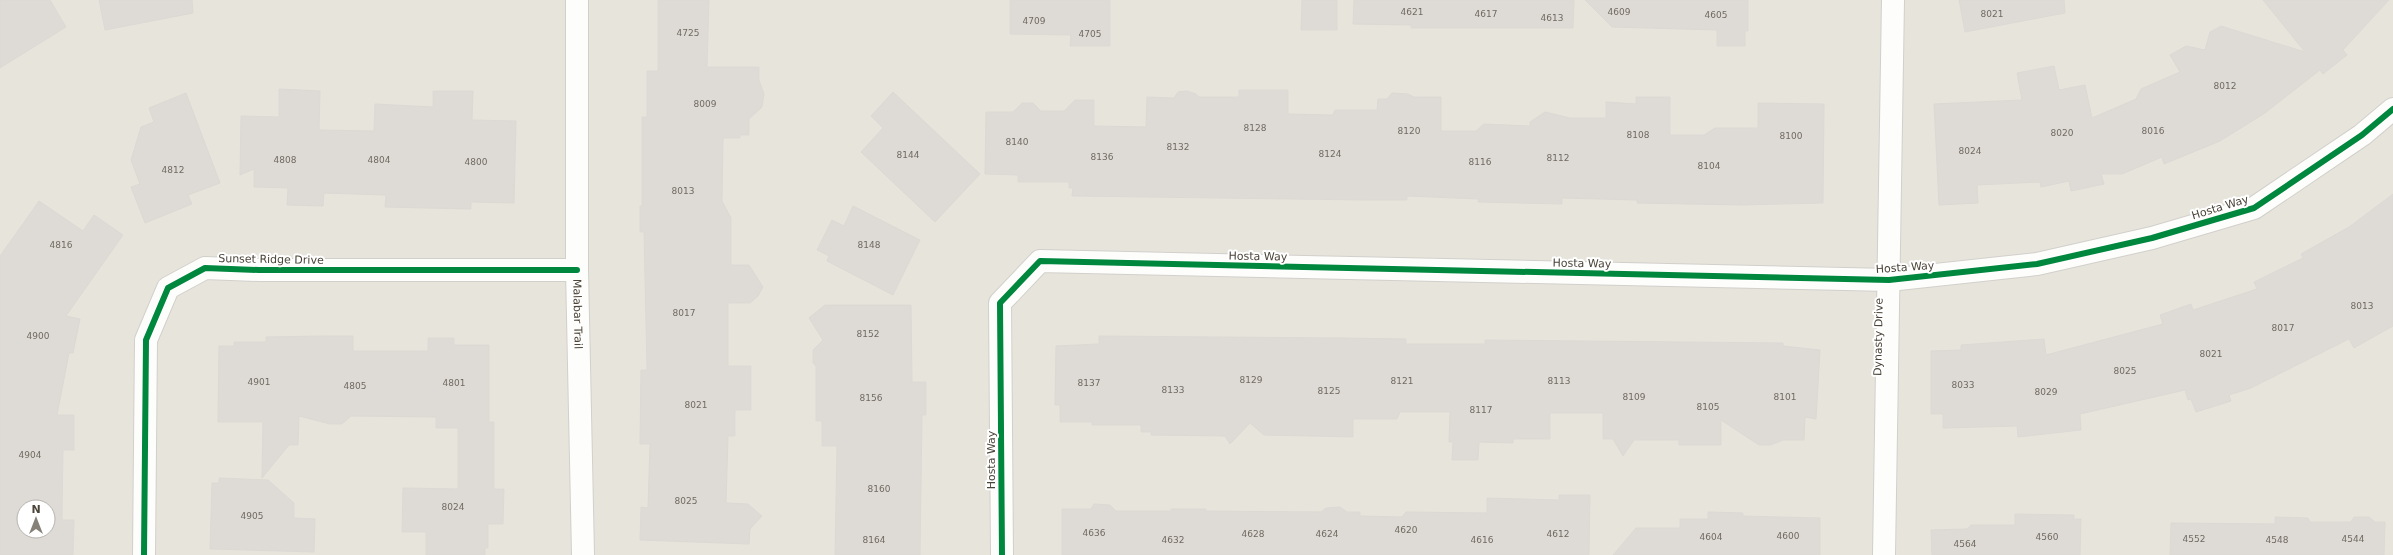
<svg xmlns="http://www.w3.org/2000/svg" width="2393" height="555" font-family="'DejaVu Sans',sans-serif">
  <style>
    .residential { fill: #e7e4dc; fill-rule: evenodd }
    .building { fill: #dedbd6; stroke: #dcd9d4; fill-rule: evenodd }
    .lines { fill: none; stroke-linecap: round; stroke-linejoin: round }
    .minor-casing { stroke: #d2d0cb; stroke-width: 24 }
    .minor { stroke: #fdfdfc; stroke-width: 22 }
    .cycleway-casing { stroke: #fff; stroke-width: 8 }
    .cycleway { stroke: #00873e; stroke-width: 6 }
    .labels { text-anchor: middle; stroke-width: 4; stroke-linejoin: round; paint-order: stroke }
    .number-label { font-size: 9px; fill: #706a61 }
    .street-label { font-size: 11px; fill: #4b4439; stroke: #fff }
  </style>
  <rect width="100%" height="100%" fill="#f4f2ee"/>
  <path class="residential" d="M 0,0 L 2393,0 L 2393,555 L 0,555 ZM 24,507 L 48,507 L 48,531 L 24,531 Z"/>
  <path class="building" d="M 0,0 L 50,0 L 66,27 L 0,68 Z
    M 99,0 L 192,0 L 193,13 L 105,30 Z
    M 658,0 L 709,0 L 707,67 L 759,67 L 759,80 L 764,94 L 762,107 L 749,119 L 749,135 L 740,135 L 740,138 L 723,138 L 722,201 L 731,218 L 731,265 L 749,265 L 763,287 L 758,296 L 750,303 L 728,303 L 728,366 L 751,366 L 751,410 L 735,410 L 735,436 L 728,436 L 726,503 L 748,504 L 762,516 L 750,529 L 749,544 L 640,540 L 641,507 L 648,508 L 650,444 L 640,444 L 641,370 L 647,370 L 644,232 L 640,232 L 640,206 L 642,206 L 642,117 L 647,117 L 647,71 L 658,71 Z
    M 1010,0 L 1110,0 L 1110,46 L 1070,46 L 1071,35 L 1010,34 Z
    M 1302,0 L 1337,0 L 1337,30 L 1301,30 Z
    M 1354,0 L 1574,0 L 1573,28 L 1411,28 L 1411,25 L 1353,24 Z
    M 1585,0 L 1748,0 L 1748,31 L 1745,31 L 1745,46 L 1717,46 L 1717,30 L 1612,27 Z
    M 1959,0 L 2064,0 L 2065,13 L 1965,32 Z
    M 2263,0 L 2389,0 L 2343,50 L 2347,55 L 2323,74 L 2320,70 L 2265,113 L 2220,141 L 2164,164 L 2162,157 L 2122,174 L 2101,174 L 2104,184 L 2071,191 L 2069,181 L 2041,187 L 2040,182 L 1977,185 L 1978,203 L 1939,205 L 1934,104 L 2022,100 L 2017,73 L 2054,66 L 2059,90 L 2085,85 L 2092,118 L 2136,99 L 2141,89 L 2180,72 L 2170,55 L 2186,46 L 2205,50 L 2210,32 L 2221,26 L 2305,52 Z
    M 279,89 L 320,91 L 319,130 L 374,131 L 375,104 L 433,107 L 433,91 L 473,91 L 472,120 L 516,121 L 514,203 L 471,202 L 471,209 L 385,207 L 386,195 L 324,193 L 323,206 L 287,205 L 288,188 L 254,187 L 254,169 L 240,175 L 241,116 L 279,117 Z
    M 1239,90 L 1288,90 L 1288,114 L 1333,115 L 1335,110 L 1377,110 L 1378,99 L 1387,99 L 1392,93 L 1408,94 L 1414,97 L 1441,97 L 1441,131 L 1476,131 L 1484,124 L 1530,126 L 1530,122 L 1545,112 L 1570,118 L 1606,118 L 1606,102 L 1636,104 L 1636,97 L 1670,97 L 1670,135 L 1704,135 L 1715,128 L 1758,128 L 1758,103 L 1824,104 L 1823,203 L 1742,205 L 1637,203 L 1637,200 L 1562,198 L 1562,204 L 1478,202 L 1479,199 L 1407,196 L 1407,200 L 1364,200 L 1072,196 L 1073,188 L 1069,188 L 1069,182 L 1018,182 L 1018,175 L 985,174 L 986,112 L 1013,112 L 1022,103 L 1033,103 L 1041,111 L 1064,111 L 1075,100 L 1094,100 L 1094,126 L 1146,127 L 1147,97 L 1174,98 L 1178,92 L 1187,91 L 1196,94 L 1199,97 L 1239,97 Z
    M 893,92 L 980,174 L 935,222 L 861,152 L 883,128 L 871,116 Z
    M 186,93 L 220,183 L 188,195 L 192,204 L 145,223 L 131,187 L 140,184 L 131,160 L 141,127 L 154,122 L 149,108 Z
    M 2393,194 L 2393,326 L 2354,348 L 2349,339 L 2251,388 L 2229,395 L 2231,401 L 2196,412 L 2191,399 L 2188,400 L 2185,390 L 2080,414 L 2081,430 L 2018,437 L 2017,426 L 1943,428 L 1943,414 L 1931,414 L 1931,351 L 1961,350 L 1961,345 L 2044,339 L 2046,355 L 2163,324 L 2160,315 L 2191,304 L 2193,310 L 2257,289 L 2254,282 L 2303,258 L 2301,254 L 2349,227 Z
    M 39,201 L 83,231 L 94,215 L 123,235 L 66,316 L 80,319 L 73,353 L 69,353 L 57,415 L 74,415 L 74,450 L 63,450 L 62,520 L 74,520 L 73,555 L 0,555 L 0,256 ZM 24,507 L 48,507 L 48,531 L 24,531 Z
    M 853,206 L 920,240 L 893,295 L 827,261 L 829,256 L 817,250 L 832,220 L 844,226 Z
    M 825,305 L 911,305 L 912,382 L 926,382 L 926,415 L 922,415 L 920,555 L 835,555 L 837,446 L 822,446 L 822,421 L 816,421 L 816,366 L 813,363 L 813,350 L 823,340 L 809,318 Z
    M 322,336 L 353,336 L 353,351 L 428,351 L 428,338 L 454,338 L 454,345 L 489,345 L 489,422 L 494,422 L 494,489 L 504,489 L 503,524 L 488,524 L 488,548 L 485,548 L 485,555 L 426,555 L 426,532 L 402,532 L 403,488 L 458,489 L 458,428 L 436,428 L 436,417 L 351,416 L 342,424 L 330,424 L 299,416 L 298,445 L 289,445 L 262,478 L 263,422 L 218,422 L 219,346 L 234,346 L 234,342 L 266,342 L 266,337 Z
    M 1099,336 L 1342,338 L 1406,339 L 1406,344 L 1485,344 L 1485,340 L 1783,343 L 1783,346 L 1820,350 L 1816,419 L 1805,417 L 1804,440 L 1783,440 L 1771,445 L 1759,445 L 1721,420 L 1721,445 L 1679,445 L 1679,440 L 1634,440 L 1623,456 L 1613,439 L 1603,439 L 1603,413 L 1550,413 L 1550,439 L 1513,439 L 1513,443 L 1479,442 L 1478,460 L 1452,460 L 1453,442 L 1449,442 L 1450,412 L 1400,412 L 1397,419 L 1353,419 L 1353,437 L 1264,435 L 1250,423 L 1230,444 L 1225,436 L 1151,435 L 1151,432 L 1141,432 L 1141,425 L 1092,425 L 1092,422 L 1060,422 L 1060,405 L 1055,405 L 1056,346 L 1099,344 Z
    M 219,478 L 268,480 L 294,503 L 294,518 L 315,519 L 314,552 L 210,549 L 212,483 L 219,483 Z
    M 1559,495 L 1590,495 L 1589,555 L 1062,555 L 1062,509 L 1091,509 L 1094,504 L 1110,505 L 1116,511 L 1171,511 L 1171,509 L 1206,509 L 1206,511 L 1321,512 L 1326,508 L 1340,507 L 1347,512 L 1360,512 L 1360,516 L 1402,517 L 1406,512 L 1487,513 L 1487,498 L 1559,500 Z
    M 1708,512 L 1743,513 L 1743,516 L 1820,518 L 1820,555 L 1613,555 L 1636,528 L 1680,528 L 1680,519 L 1708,519 Z
    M 2015,514 L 2074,515 L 2074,519 L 2081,519 L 2080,555 L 1932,555 L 1931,530 L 1967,529 L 1971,525 L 2015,525 Z
    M 2275,517 L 2308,518 L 2310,522 L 2351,522 L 2354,517 L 2369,517 L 2375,522 L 2385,522 L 2384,555 L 2170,555 L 2171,523 L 2275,524 Z"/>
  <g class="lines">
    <g class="minor-casing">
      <g id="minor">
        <path id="s1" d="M 577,0 L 577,270 L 583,555"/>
        <path d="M 144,555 L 146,340 L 168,288 L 205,268 L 259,270 L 577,270"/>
        <path d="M 1002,555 L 1000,303 L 1040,261 L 1889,280 L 2037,264 L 2152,238 L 2254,208 L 2362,135 L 2393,109"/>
        <path d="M 1884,555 L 1893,0"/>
      </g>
    </g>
    <use href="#minor" class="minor"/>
    <g class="cycleway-casing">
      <path id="cycleway" d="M 144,555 L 146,340 L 168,288 L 205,268 L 259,270 L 577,270
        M 1002,555 L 1000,303 L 1040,261 L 1889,280 L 2037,264 L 2152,238 L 2254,208 L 2362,135 L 2393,109"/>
    </g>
    <use href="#cycleway" class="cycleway"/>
  </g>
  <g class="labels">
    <g class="number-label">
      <text x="1412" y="15">4621</text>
      <text x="1619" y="15">4609</text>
      <text x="1486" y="17">4617</text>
      <text x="1992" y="17">8021</text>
      <text x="1716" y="18">4605</text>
      <text x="1552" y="21">4613</text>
      <text x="1034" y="24">4709</text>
      <text x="688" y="36">4725</text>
      <text x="1090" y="37">4705</text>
      <text x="2225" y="89">8012</text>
      <text x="705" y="107">8009</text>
      <text x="1255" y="131">8128</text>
      <text x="1409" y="134">8120</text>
      <text x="2153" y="134">8016</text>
      <text x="2062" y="136">8020</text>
      <text x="1638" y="138">8108</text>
      <text x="1791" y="139">8100</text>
      <text x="1017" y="145">8140</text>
      <text x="1178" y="150">8132</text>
      <text x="1970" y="154">8024</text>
      <text x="1330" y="157">8124</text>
      <text x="908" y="158">8144</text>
      <text x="1102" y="160">8136</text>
      <text x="1558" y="161">8112</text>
      <text x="285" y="163">4808</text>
      <text x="379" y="163">4804</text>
      <text x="476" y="165">4800</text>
      <text x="1480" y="165">8116</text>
      <text x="1709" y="169">8104</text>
      <text x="173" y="173">4812</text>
      <text x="683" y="194">8013</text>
      <text x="61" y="248">4816</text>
      <text x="869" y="248">8148</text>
      <text x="2362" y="309">8013</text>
      <text x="684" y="316">8017</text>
      <text x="2283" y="331">8017</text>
      <text x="868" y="337">8152</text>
      <text x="38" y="339">4900</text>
      <text x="2211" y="357">8021</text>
      <text x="2125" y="374">8025</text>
      <text x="1251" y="383">8129</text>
      <text x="1402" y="384">8121</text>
      <text x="1559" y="384">8113</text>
      <text x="259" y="385">4901</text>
      <text x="454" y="386">4801</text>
      <text x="1089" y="386">8137</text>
      <text x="1963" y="388">8033</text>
      <text x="355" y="389">4805</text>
      <text x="1173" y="393">8133</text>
      <text x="1329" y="394">8125</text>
      <text x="2046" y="395">8029</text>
      <text x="1634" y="400">8109</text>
      <text x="1785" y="400">8101</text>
      <text x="871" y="401">8156</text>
      <text x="696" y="408">8021</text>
      <text x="1708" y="410">8105</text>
      <text x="1481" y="413">8117</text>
      <text x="30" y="458">4904</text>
      <text x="879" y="492">8160</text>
      <text x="686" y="504">8025</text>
      <text x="453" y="510">8024</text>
      <text x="252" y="519">4905</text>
      <text x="1406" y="533">4620</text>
      <text x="1094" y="536">4636</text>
      <text x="1253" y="537">4628</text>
      <text x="1327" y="537">4624</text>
      <text x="1558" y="537">4612</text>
      <text x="1788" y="539">4600</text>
      <text x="1711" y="540">4604</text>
      <text x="2047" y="540">4560</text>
      <text x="2194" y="542">4552</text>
      <text x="2353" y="542">4544</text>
      <text x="874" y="543">8164</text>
      <text x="1173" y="543">4632</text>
      <text x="1482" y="543">4616</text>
      <text x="2277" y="543">4548</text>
      <text x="1965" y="547">4564</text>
    </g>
    <g class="street-label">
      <text transform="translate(2220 207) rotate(-17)" y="4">Hosta Way</text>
      <text transform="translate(1258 256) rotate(1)" y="4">Hosta Way</text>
      <text transform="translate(271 259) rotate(1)" y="4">Sunset Ridge Drive</text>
      <text transform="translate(1582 263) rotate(1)" y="4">Hosta Way</text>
      <text transform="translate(1905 267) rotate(-4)" y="4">Hosta Way</text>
      <text dy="4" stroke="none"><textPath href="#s1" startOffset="314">Malabar Trail</textPath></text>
      <text transform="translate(1878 337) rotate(-89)" y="4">Dynasty Drive</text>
      <text transform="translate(991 460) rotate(-90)" y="4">Hosta Way</text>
    </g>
  </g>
  <g transform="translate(36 519)"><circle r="19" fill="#ffffff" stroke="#b7b4b0"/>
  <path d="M0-3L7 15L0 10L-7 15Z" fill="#868178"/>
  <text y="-6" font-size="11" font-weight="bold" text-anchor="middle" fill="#4b4439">N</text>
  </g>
</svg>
